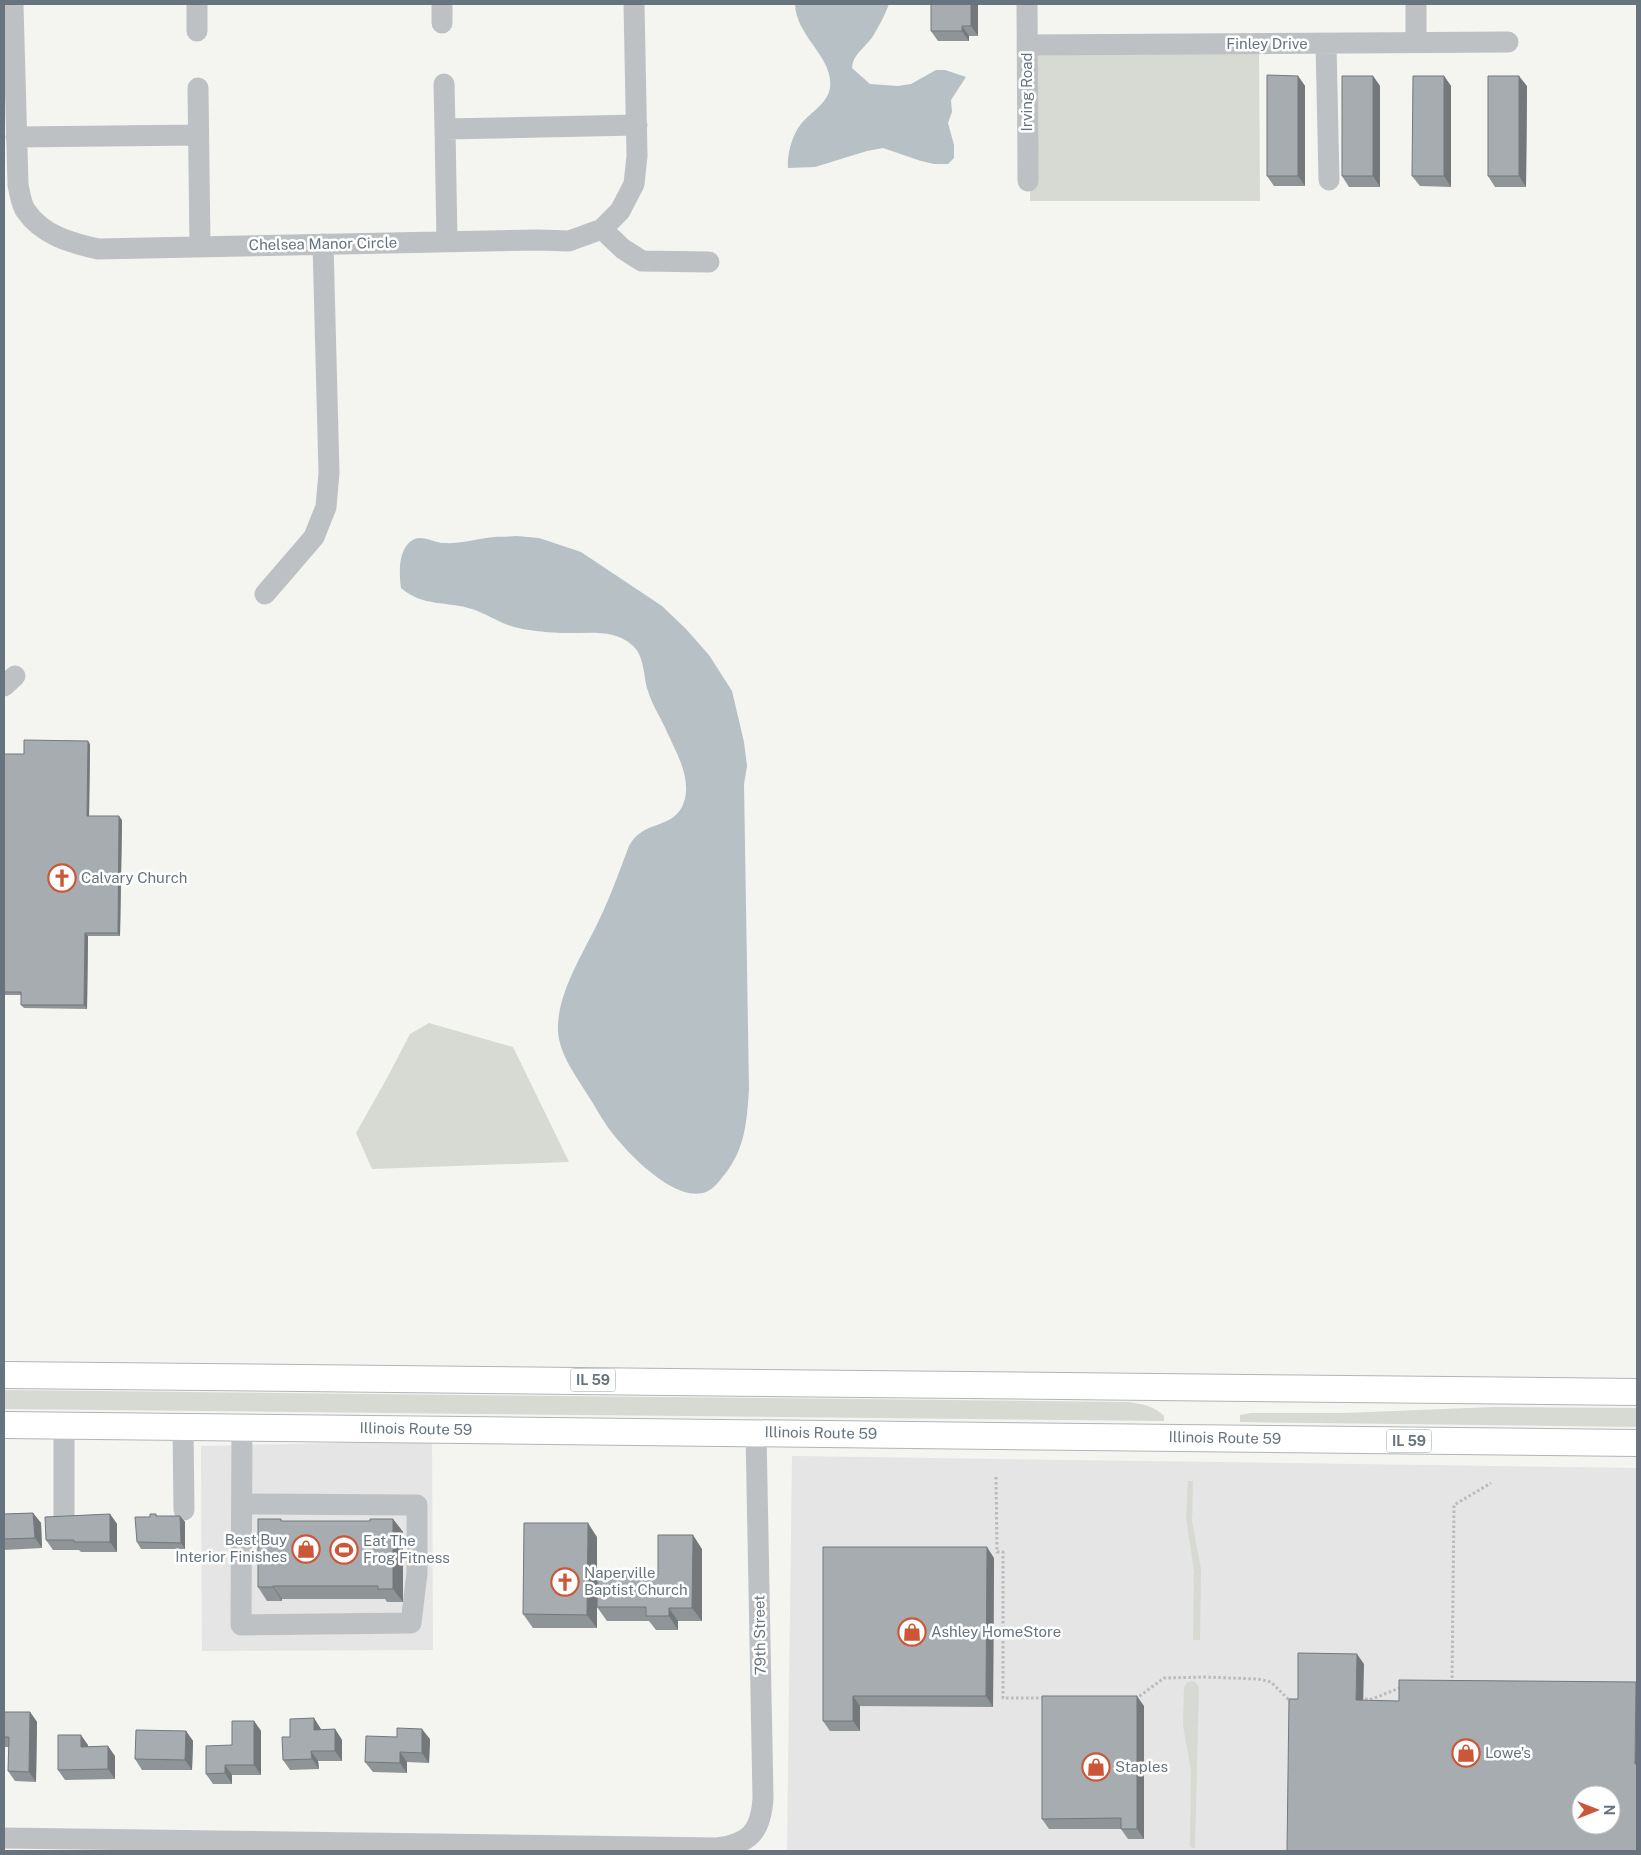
<svg xmlns="http://www.w3.org/2000/svg" width="1641" height="1855" font-family="'Public Sans',sans-serif">
  <style>
    .built { fill: #e4e5e4; fill-rule: evenodd }
    .green { fill: #d6dad2 }
    .water { fill: #b7c0c4 }
    .lines { fill: none; stroke-linecap: round; stroke-linejoin: round }
    .major-casing { stroke: #b1b5b8; stroke-width: 28 }
    .path { stroke: #b9bbbd; stroke-width: 3; stroke-dasharray: 2.5 2.5; stroke-linecap: butt }
    .minor { stroke: #bec1c4; stroke-width: 21 }
    .major { stroke: #fff; stroke-width: 26 }
    .wall { fill: #8f9497 }
    .shaded-wall { fill: #74787b }
    .building { fill: #a6acb0; stroke: #74787b; fill-rule: evenodd }
    .labels { text-anchor: middle; stroke-width: 5; stroke-linejoin: round; paint-order: stroke }
    .shield { fill: #fff; stroke: #959ea5; stroke-width: 1 }
    .shield-label { font-size: 14px; font-weight: bold; fill: #67747e }
    .street-label { font-size: 15px; fill: #67747e; stroke: #fff }
    .poi-label { font-size: 15px; fill: #67747e; stroke: #fff; text-anchor: start }
  </style>
  <rect width="100%" height="100%" fill="#f4f4f1"/>
  <path class="built" d="M 432,1441 L 433,1650 L 202,1651 L 201,1446 Z
    M 792,1456 L 1637,1468 L 1637,1851 L 787,1851 ZM 1581,1795 L 1611,1795 L 1611,1825 L 1581,1825 Z"/>
  <path class="green" d="M 1031,48 L 1259,48 L 1260,201 L 1030,201 Z
    M 429,1023 L 513,1047 L 569,1162 L 372,1169 L 356,1133 L 387,1078 L 410,1034 Z
    M 4,1390 L 1129,1402 C 1142,1404 1154,1406 1164,1416 L 1164,1421 L 4,1409 Z
    M 1494,1407 L 1637,1408 L 1637,1427 L 1240,1422 L 1240,1415 L 1251,1413 L 1344,1413 Z
    M 1188,1481 L 1193,1481 L 1192,1521 L 1201,1569 L 1200,1640 L 1193,1640 L 1194,1571 L 1186,1518 Z
    M 1191,1681 L 1195,1682 L 1199,1687 L 1195,1848 L 1190,1847 L 1191,1771 L 1183,1725 L 1184,1687 L 1187,1683 Z"/>
  <path class="water" d="M 795,4 L 889,4 C 885,15 879,26 873,36 C 865,48 853,54 852,68 L 870,84 L 898,86 L 911,84 L 936,70 L 945,70 L 966,77 L 951,100 L 952,112 L 948,123 L 954,145 L 954,158 L 948,164 L 934,164 L 921,161 L 883,148 L 867,151 L 815,167 L 788,168 C 787,154 792,135 801,124 C 811,112 827,104 830,88 C 834,57 796,37 795,4 Z
    M 517,536 L 539,538 L 581,552 L 662,606 L 686,629 L 709,655 L 732,691 L 744,742 L 747,766 L 744,784 L 749,1089 C 747,1121 745,1149 725,1174 C 720,1180 714,1189 706,1192 C 674,1204 623,1149 607,1126 C 600,1116 595,1106 589,1097 C 577,1077 560,1056 558,1032 C 556,993 585,951 601,916 C 612,893 620,869 629,846 C 643,820 669,830 682,807 C 694,782 677,754 667,732 C 661,718 652,705 648,691 C 643,676 645,656 632,645 C 614,628 585,634 563,633 C 551,633 525,630 514,627 C 500,623 487,614 472,609 C 447,601 423,607 401,588 C 399,573 398,551 411,541 C 420,533 434,543 444,543 C 458,544 473,540 486,538 C 496,536 507,537 517,536 Z"/>
  <g class="lines">
    <g class="major-casing">
      <path id="major" d="M 4,1375 L 1637,1392
        M 4,1425 L 1637,1443"/>
    </g>
    <path class="path" d="M 996,1477 L 997,1552 L 1003,1552 L 1003,1698 L 1044,1698
      M 1452,1683 L 1454,1505 L 1491,1483
      M 1135,1698 L 1137,1698 L 1164,1678 L 1205,1677 L 1258,1679 L 1271,1682 L 1289,1700 L 1292,1700
      M 1360,1699 L 1372,1699 L 1402,1687"/>
    <path class="minor" d="M 13,4 L 18,185 C 20,193 21,205 26,211 C 42,235 71,243 98,249 L 538,240 L 569,241 L 602,229 L 620,211 L 634,184 L 637,156 L 634,4
      M 197,4 L 197,31
      M 1027,4 L 1028,181
      M 1416,4 L 1416,42
      M 442,23 L 442,4
      M 1326,44 L 1329,180
      M 1027,45 L 1508,42
      M 444,84 L 445,129 L 637,125
      M 198,88 L 200,247
      M 445,129 L 447,242
      M 16,137 L 198,135
      M 602,229 L 623,249 L 642,261 L 709,262
      M 265,594 L 314,537 L 326,507 L 329,473 L 323,244
      M 4,686 L 15,676
      M 64,1426 L 64,1519
      M 183,1427 L 184,1510
      M 242,1504 L 417,1505 L 417,1573 L 411,1623 L 241,1625 L 242,1428
      M 4,1838 L 717,1848 C 750,1844 761,1831 763,1798 L 756,1432"/>
    <use href="#major" class="major"/>
  </g>
  <path class="wall" d="M 1343,4 L 1374,4 L 1374,5 L 1344,5 Z
    M 978,5 L 978,36 L 969,36 L 969,41 L 938,41 L 931,31 Z
    M 1298,76 L 1305,86 L 1305,186 L 1274,186 L 1267,176 Z
    M 1373,76 L 1380,86 L 1380,187 L 1349,187 L 1342,176 Z
    M 1444,76 L 1451,86 L 1451,187 L 1420,186 L 1412,176 Z
    M 1527,86 L 1526,187 L 1495,187 L 1488,176 Z
    M 90,744 L 89,816 L 122,820 L 120,936 L 88,936 L 87,1009 L 24,1008 L 21,1005 L 21,995 L 4,995 L 4,754 L 24,754 Z
    M 33,1513 L 41,1523 L 42,1548 L 4,1550 L 4,1514 Z
    M 110,1514 L 117,1524 L 117,1552 L 81,1552 L 79,1550 L 53,1550 L 46,1540 Z
    M 156,1514 L 157,1516 L 180,1516 L 185,1522 L 185,1549 L 141,1549 L 137,1542 L 150,1517 Z
    M 393,1519 L 403,1532 L 403,1602 L 387,1602 L 385,1599 L 282,1599 L 282,1601 L 267,1601 L 258,1587 L 283,1521 L 370,1521 Z
    M 597,1537 L 597,1628 L 533,1628 L 523,1614 Z
    M 702,1549 L 702,1621 L 678,1621 L 678,1630 L 656,1630 L 649,1621 L 607,1621 L 597,1607 L 658,1575 Z
    M 994,1558 L 993,1707 L 860,1706 L 860,1731 L 830,1731 L 823,1721 Z
    M 1144,1706 L 1144,1839 L 1128,1839 L 1121,1829 L 1049,1829 L 1042,1819 Z
    M 4,1712 L 30,1712 L 37,1722 L 36,1782 L 15,1781 L 8,1771 L 9,1747 L 4,1747 Z
    M 254,1721 L 261,1731 L 261,1775 L 232,1775 L 232,1784 L 213,1784 L 206,1774 Z
    M 321,1729 L 335,1729 L 342,1740 L 342,1761 L 318,1761 L 319,1769 L 290,1770 L 283,1760 Z
    M 186,1731 L 193,1741 L 192,1770 L 142,1770 L 135,1759 Z
    M 430,1739 L 429,1763 L 407,1762 L 407,1773 L 373,1772 L 365,1762 Z
    M 88,1745 L 88,1746 L 115,1756 L 115,1779 L 65,1780 L 58,1770 Z"/>
  <path class="shaded-wall" d="M 971,4 L 977,4 L 978,5 L 978,36 L 971,26 Z
    M 962,26 L 969,36 L 969,41 L 962,31 Z
    M 1298,76 L 1305,86 L 1305,186 L 1298,176 Z
    M 1373,76 L 1380,86 L 1380,187 L 1373,176 Z
    M 1444,76 L 1451,86 L 1451,187 L 1444,176 Z
    M 1519,76 L 1527,86 L 1526,187 L 1519,176 Z
    M 88,741 L 90,744 L 89,820 L 87,816 Z
    M 119,816 L 122,820 L 120,936 L 118,933 Z
    M 85,933 L 88,936 L 87,1009 L 84,1005 Z
    M 33,1513 L 41,1523 L 42,1548 L 35,1538 Z
    M 110,1514 L 117,1524 L 117,1552 L 110,1542 Z
    M 180,1516 L 185,1522 L 185,1549 L 181,1543 Z
    M 393,1519 L 403,1532 L 403,1602 L 393,1589 Z
    M 588,1523 L 597,1537 L 597,1628 L 587,1615 Z
    M 693,1535 L 702,1549 L 702,1621 L 692,1608 Z
    M 987,1547 L 994,1558 L 993,1707 L 986,1696 Z
    M 273,1586 L 282,1599 L 282,1601 L 273,1587 Z
    M 669,1608 L 678,1621 L 678,1630 L 669,1616 Z
    M 1357,1654 L 1364,1664 L 1363,1710 L 1356,1700 Z
    M 1636,1682 L 1637,1684 L 1637,1767 L 1635,1764 Z
    M 853,1696 L 860,1706 L 860,1731 L 853,1721 Z
    M 1137,1696 L 1144,1706 L 1144,1839 L 1137,1829 Z
    M 30,1712 L 37,1722 L 36,1782 L 29,1772 Z
    M 314,1718 L 321,1729 L 321,1740 L 314,1730 Z
    M 254,1721 L 261,1731 L 261,1775 L 254,1765 Z
    M 335,1729 L 342,1740 L 342,1761 L 335,1751 Z
    M 422,1729 L 430,1739 L 429,1763 L 422,1753 Z
    M 186,1731 L 193,1741 L 192,1770 L 185,1760 Z
    M 81,1735 L 88,1745 L 88,1757 L 81,1747 Z
    M 108,1746 L 115,1756 L 115,1779 L 108,1769 Z
    M 311,1751 L 318,1761 L 319,1769 L 312,1759 Z
    M 400,1752 L 407,1762 L 407,1773 L 400,1763 Z
    M 225,1765 L 232,1775 L 232,1784 L 225,1773 Z"/>
  <path class="building" d="M 931,4 L 971,4 L 971,26 L 962,26 L 962,31 L 931,31 Z
    M 1267,75 L 1298,76 L 1298,176 L 1267,176 Z
    M 1342,76 L 1373,76 L 1373,176 L 1342,176 Z
    M 1413,76 L 1444,76 L 1444,176 L 1412,176 Z
    M 1488,76 L 1519,76 L 1519,176 L 1488,176 Z
    M 24,740 L 88,741 L 87,816 L 119,816 L 118,933 L 85,933 L 84,1005 L 21,1005 L 21,992 L 4,992 L 4,754 L 24,754 Z
    M 33,1513 L 35,1538 L 4,1539 L 4,1514 Z
    M 110,1514 L 110,1542 L 74,1542 L 74,1540 L 46,1540 L 45,1517 Z
    M 150,1514 L 156,1514 L 156,1516 L 180,1516 L 181,1543 L 137,1542 L 135,1517 L 150,1517 Z
    M 258,1519 L 281,1519 L 281,1521 L 370,1521 L 370,1519 L 393,1519 L 393,1589 L 378,1589 L 378,1586 L 273,1586 L 273,1587 L 258,1587 Z
    M 524,1523 L 588,1523 L 587,1615 L 523,1614 Z
    M 658,1535 L 693,1535 L 692,1608 L 669,1608 L 669,1616 L 646,1616 L 646,1607 L 597,1607 L 598,1574 L 658,1575 Z
    M 823,1547 L 987,1547 L 986,1696 L 853,1696 L 853,1721 L 823,1721 Z
    M 1298,1653 L 1357,1654 L 1356,1700 L 1399,1701 L 1399,1680 L 1636,1682 L 1635,1764 L 1637,1764 L 1637,1851 L 1287,1851 L 1289,1699 L 1298,1699 ZM 1581,1795 L 1611,1795 L 1611,1825 L 1581,1825 Z
    M 1042,1696 L 1137,1696 L 1137,1829 L 1121,1829 L 1121,1818 L 1042,1819 Z
    M 4,1712 L 30,1712 L 29,1772 L 8,1771 L 9,1737 L 4,1737 Z
    M 314,1718 L 314,1730 L 335,1729 L 335,1751 L 311,1751 L 312,1759 L 283,1760 L 282,1737 L 290,1737 L 290,1719 Z
    M 232,1721 L 254,1721 L 254,1765 L 225,1765 L 225,1773 L 206,1774 L 206,1746 L 232,1745 Z
    M 397,1728 L 422,1729 L 422,1753 L 400,1752 L 400,1763 L 365,1762 L 366,1736 L 397,1737 Z
    M 136,1730 L 186,1731 L 185,1760 L 135,1759 Z
    M 58,1735 L 81,1735 L 81,1747 L 108,1746 L 108,1769 L 58,1770 Z"/>
  <defs>
    <g id="church-ring" transform="scale(1.4375)"><circle r="9.5" fill="#fff" stroke="#cc5638" stroke-width="1.5"/><path d="M-1.2-6h2.4v3.5h3.3v2.4h-3.3V6h-2.4V-.1h-3.3v-2.4h3.3Z" fill="#cc5638"/></g>
    <g id="shop-ring" transform="scale(1.4375)"><circle r="9.5" fill="#fff" stroke="#cc5638" stroke-width="1.5"/><path d="M-5-2.5h2.3a2.7 3.5 0 0 1 5.4 0H5L5.5 6h-11ZM-1.5-2.5h3a1.5 2.3 0 0 0-3 0Z" fill="#cc5638"/></g>
    <g id="stadium-ring" transform="scale(1.4375)"><circle r="9.5" fill="#fff" stroke="#cc5638" stroke-width="1.5"/><path d="M0-5a6.5 5 0 1 0 0 10a6.5 5 0 1 0 0-10ZM-3.5-1.8h7v3.6h-7Z" fill="#cc5638"/></g>
  </defs>
  <g fill-rule="evenodd">
    <use href="#church-ring" x="62" y="878"/>
    <use href="#shop-ring" x="306" y="1549"/>
    <use href="#stadium-ring" x="344" y="1550"/>
    <use href="#church-ring" x="565" y="1582"/>
    <use href="#shop-ring" x="912" y="1632"/>
    <use href="#shop-ring" x="1466" y="1753"/>
    <use href="#shop-ring" x="1096" y="1767"/>
  </g>
  <g class="labels">
    <g class="shield">
      <rect x="570.5" y="1368.5" width="45" height="23" rx="4"/>
      <rect x="1386.5" y="1429.5" width="45" height="23" rx="4"/>
    </g>
    <g class="shield-label">
      <text x="593" y="1385">IL 59</text>
      <text x="1409" y="1446">IL 59</text>
    </g>
    <g class="street-label">
      <text x="1267" y="49">Finley Drive</text>
      <text transform="translate(1027 92) rotate(-90)" y="5">Irving Road</text>
      <text transform="translate(323 244) rotate(-1)" y="5">Chelsea Manor Circle</text>
      <text transform="translate(416 1429) rotate(1)" y="5">Illinois Route 59</text>
      <text transform="translate(821 1433) rotate(1)" y="5">Illinois Route 59</text>
      <text transform="translate(1225 1438) rotate(1)" y="5">Illinois Route 59</text>
      <text transform="translate(760 1635) rotate(-91)" y="5">79th Street</text>
    </g>
    <g class="poi-label">
      <text x="81" y="883">Calvary Church</text>
      <text x="287" y="1545" text-anchor="end">Best Buy<tspan x="287" dy="17">Interior Finishes</tspan></text>
      <text x="363" y="1546">Eat The<tspan x="363" dy="17">Frog Fitness</tspan></text>
      <text x="584" y="1578">Naperville<tspan x="584" dy="17">Baptist Church</tspan></text>
      <text x="931" y="1637">Ashley HomeStore</text>
      <text x="1485" y="1758">Lowe's</text>
      <text x="1115" y="1772">Staples</text>
    </g>
  </g>
  <rect width="1641" height="1855" fill="none" stroke="#67747e" stroke-width="10"/>
  <g transform="translate(1596 1810) rotate(90)"><circle r="24" fill="#ffffff" stroke="#c2c7cb"/>
  <path d="M0-4L9 19L0 12L-9 19Z" fill="#cc5638"/>
  <text y="-8" font-size="14" font-weight="bold" text-anchor="middle" fill="#67747e">N</text>
  </g>
</svg>
